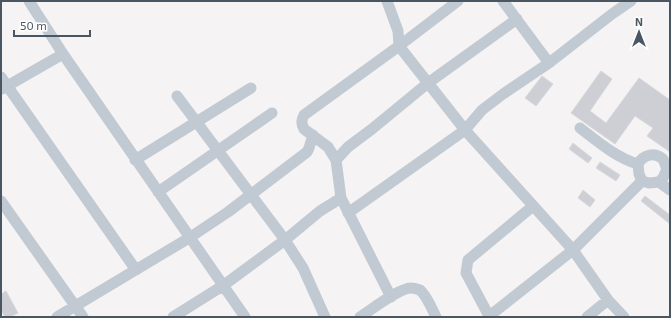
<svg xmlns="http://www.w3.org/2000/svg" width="671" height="318" font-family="'Exo 2',sans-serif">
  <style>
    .building { fill: #cdcfd5; stroke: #d7d9de }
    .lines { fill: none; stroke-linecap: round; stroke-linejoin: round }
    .minor { stroke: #c1cad2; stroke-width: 11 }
  </style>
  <rect width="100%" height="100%" fill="#f5f3f3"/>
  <path class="building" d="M 601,71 L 612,79 L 590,111 L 606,123 L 639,78 L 670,100 L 670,152 L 647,136 L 653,128 L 635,116 L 615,144 L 571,113 Z
    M 542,76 L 553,84 L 536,106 L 525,98 Z
    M 573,143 L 592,158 L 588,163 L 569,149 Z
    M 600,162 L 620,175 L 616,181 L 596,168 Z
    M 583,190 L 595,200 L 590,207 L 578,198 Z
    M 645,196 L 670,215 L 670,224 L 641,201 Z
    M 6,291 L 18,313 L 10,317 L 5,317 L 1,310 L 1,294 Z"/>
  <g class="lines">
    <path class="minor" d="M 29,1 L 63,54 L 245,317
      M 387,1 L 398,31 L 399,46 L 465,130 L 573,250 L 608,300 L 624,317
      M 503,1 L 549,63
      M 1,77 L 136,270
      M 2,89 L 63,54
      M 177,96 L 285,240 L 303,268 L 325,317
      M 580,128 C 598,142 617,158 638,164 L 639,174 L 642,181 L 649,183 L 659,182 L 670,190
      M 135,160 L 251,88
      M 336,160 L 348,147 L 372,129 L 428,83 L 517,19
      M 638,164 C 644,154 654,152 663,159 L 667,169 L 663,178 L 659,182
      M 158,192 L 272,113
      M 1,201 L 83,317
      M 348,213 L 465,130 L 482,110 L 503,94 L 549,63 L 612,14 L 631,1
      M 391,297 L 341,198 L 336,160 L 328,147 L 304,129 C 301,124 301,120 304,115 L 399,46 L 458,1
      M 489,316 L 466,273 L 468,260 L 533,206
      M 57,317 L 189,238 L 228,212 L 307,152 L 309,148 L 313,135
      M 173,317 L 224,285 L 285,240 L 320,211 L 341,198
      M 360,317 C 371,310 399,288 411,288 C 414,288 417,289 420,290 C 427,296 432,309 436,317
      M 488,317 L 573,250 L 642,181
      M 587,317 L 608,300"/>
  </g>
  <rect width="671" height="318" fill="none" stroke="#4a5661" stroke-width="4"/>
  <g transform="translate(639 32)" stroke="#ffffff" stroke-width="3" paint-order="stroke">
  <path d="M0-3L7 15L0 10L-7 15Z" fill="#4a5661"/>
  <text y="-6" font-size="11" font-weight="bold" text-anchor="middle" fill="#4a5661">N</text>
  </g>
  <path d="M14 30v6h76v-6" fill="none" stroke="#4a5661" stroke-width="2"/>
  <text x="20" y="30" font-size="12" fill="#4a5661" stroke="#ffffff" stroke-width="3" paint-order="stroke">50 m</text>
</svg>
